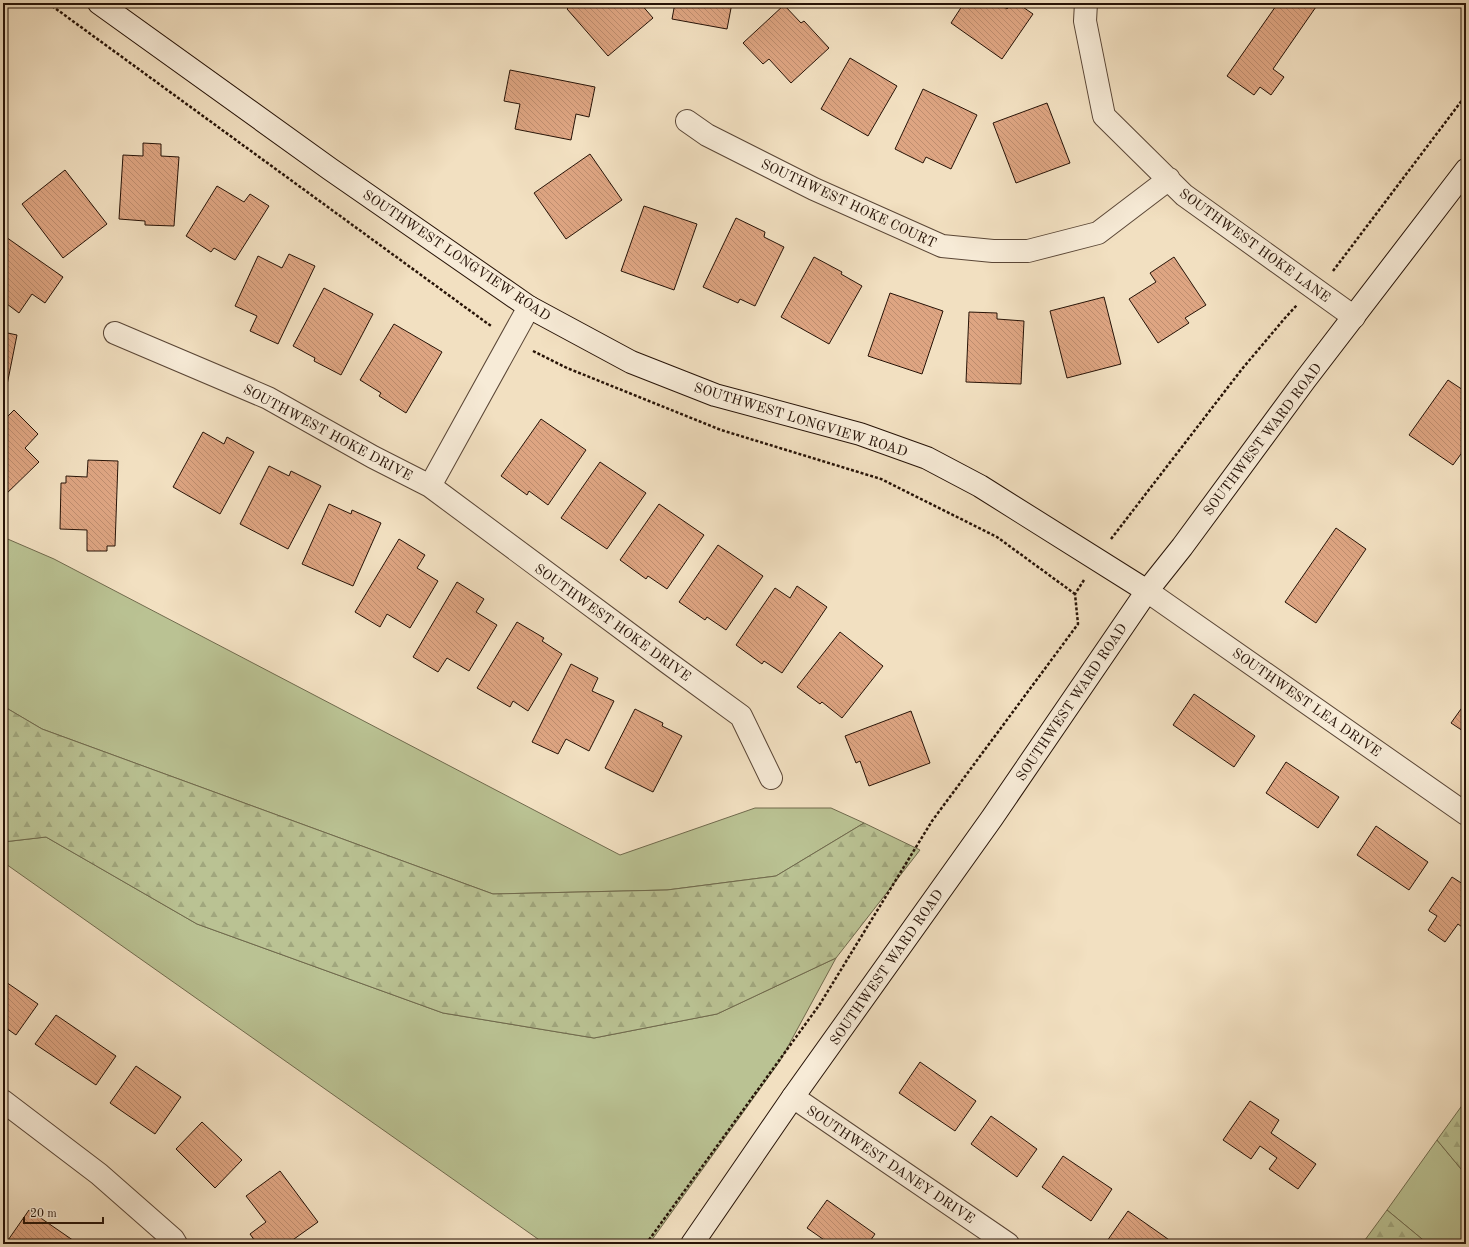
<svg xmlns="http://www.w3.org/2000/svg" width="1469" height="1247" font-family="'Old Standard TT',serif">
  <style>
    .grass { fill: #bac293; stroke: #706a4d }
    .forest { fill: url(#forest-firs); stroke: #706a4d }
    .building { fill: url(#building-back-hatch); stroke: #271307 }
    .lines { fill: none; stroke-linecap: round; stroke-linejoin: round }
    .street-casing { stroke: #5a4636; stroke-width: 24 }
    .secondary-casing { stroke: #271307; stroke-width: 24 }
    .path { stroke: #271307; stroke-width: 2.5; stroke-dasharray: 3 2; stroke-linecap: butt }
    .street { stroke: #f7ebd7; stroke-width: 22 }
    .secondary { stroke: #f7ebd7; stroke-width: 22 }
    .labels { text-anchor: middle; stroke-width: 3; stroke-linejoin: round; paint-order: stroke }
    .street-label { font-size: 14px; fill: #271307; stroke: #f7ebd7 }
  </style>
  <defs>
    <pattern id="forest-firs" width="22" height="20" patternUnits="userSpaceOnUse"><rect width="22" height="20" fill="#bac293"/><path d="M5 1l3.5 6h-7zM16 11l3.5 6h-7z" fill="#a0a67d"/></pattern>
    <pattern id="building-back-hatch" width="6" height="6" patternUnits="userSpaceOnUse"><rect width="6" height="6" fill="#dea582"/><path d="M-1 5l2 2M0 0l6 6M5-1l2 2" fill="none" stroke="#be8d6f"/></pattern>
  </defs>
  <rect width="100%" height="100%" fill="#f2e0c1"/>
  <filter id="stains"><feTurbulence type="fractalNoise" baseFrequency=".005" numOctaves="4"/><feColorMatrix values="0 0 0 0 .2 0 0 0 0 .09 0 0 0 0 .02 0 0 0 .5 -.17"/></filter>
  <radialGradient id="worn" r=".72"><stop offset=".6" stop-color="#630" stop-opacity="0"/><stop offset="1" stop-color="#630" stop-opacity=".3"/></radialGradient>
  <path class="grass" d="M 3,537 L 54,559 L 620,855 L 755,808 L 831,808 L 864,823 L 776,876 L 667,890 L 493,894 L 42,729 L 3,706 Z
    M 46,837 L 197,924 L 443,1013 L 594,1038 L 717,1014 L 836,958 L 780,1061 L 649,1244 L 545,1244 L 3,862 L 3,842 Z
    M 1437,1140 L 1466,1175 L 1466,1244 L 1428,1244 L 1387,1210 Z"/>
  <path class="forest" d="M 3,706 L 42,729 L 493,894 L 667,890 L 776,876 L 864,823 L 920,850 L 836,958 L 717,1014 L 594,1038 L 443,1013 L 197,924 L 46,837 L 3,842 Z
    M 1466,1100 L 1466,1175 L 1437,1140 Z
    M 1387,1210 L 1428,1244 L 1362,1244 Z"/>
  <path class="building" d="M 573,3 L 640,3 L 653,18 L 608,56 L 567,9 Z
    M 675,3 L 732,3 L 727,29 L 672,19 Z
    M 964,3 L 999,3 L 1007,9 L 1012,3 L 1017,3 L 1033,14 L 1002,59 L 951,23 Z
    M 1278,3 L 1318,4 L 1273,69 L 1284,77 L 1271,95 L 1260,87 L 1254,95 L 1227,76 Z
    M 784,5 L 801,23 L 804,21 L 829,48 L 791,83 L 769,59 L 763,64 L 743,43 Z
    M 850,58 L 897,86 L 868,136 L 821,109 Z
    M 510,70 L 595,87 L 589,117 L 576,114 L 571,140 L 515,129 L 520,104 L 504,101 Z
    M 923,89 L 977,115 L 951,169 L 926,157 L 923,163 L 895,149 Z
    M 1047,103 L 1070,163 L 1016,183 L 993,123 Z
    M 143,143 L 161,144 L 161,156 L 179,157 L 174,226 L 145,225 L 145,221 L 119,219 L 123,155 L 143,156 Z
    M 590,154 L 622,200 L 566,239 L 534,193 Z
    M 65,170 L 107,224 L 63,258 L 22,204 Z
    M 217,186 L 244,202 L 250,194 L 269,206 L 235,260 L 214,248 L 211,252 L 186,236 Z
    M 644,206 L 697,224 L 674,290 L 621,271 Z
    M 736,218 L 765,232 L 764,237 L 784,247 L 755,306 L 740,299 L 738,303 L 703,287 Z
    M 3,235 L 63,277 L 45,303 L 32,294 L 19,313 L 3,301 Z
    M 289,254 L 315,266 L 278,344 L 250,331 L 257,316 L 235,306 L 258,256 L 282,268 Z
    M 814,257 L 842,272 L 841,274 L 862,286 L 829,344 L 781,317 Z
    M 1174,257 L 1206,305 L 1185,318 L 1189,323 L 1158,343 L 1129,299 L 1156,282 L 1150,273 Z
    M 324,288 L 373,314 L 341,375 L 314,361 L 315,358 L 293,346 Z
    M 890,293 L 943,311 L 922,374 L 868,356 Z
    M 1104,297 L 1121,364 L 1067,378 L 1050,311 Z
    M 969,312 L 997,313 L 997,319 L 1024,321 L 1021,384 L 966,382 Z
    M 394,324 L 442,352 L 406,413 L 379,396 L 381,393 L 360,380 Z
    M 3,332 L 17,335 L 6,390 L 3,389 Z
    M 1448,380 L 1466,392 L 1466,447 L 1453,465 L 1409,435 Z
    M 14,410 L 38,434 L 25,448 L 39,462 L 3,497 L 3,421 Z
    M 541,419 L 586,450 L 548,505 L 529,491 L 527,495 L 501,476 Z
    M 203,432 L 224,444 L 227,437 L 254,452 L 220,514 L 173,487 Z
    M 88,460 L 118,461 L 115,546 L 107,546 L 107,551 L 87,551 L 87,530 L 60,529 L 61,483 L 66,483 L 66,476 L 87,477 Z
    M 600,462 L 646,493 L 607,549 L 561,518 Z
    M 269,466 L 289,476 L 291,471 L 321,486 L 288,549 L 240,524 Z
    M 329,504 L 351,514 L 352,510 L 381,523 L 353,586 L 302,564 Z
    M 659,504 L 704,535 L 667,589 L 648,576 L 646,579 L 620,560 Z
    M 1336,528 L 1366,549 L 1316,623 L 1285,602 Z
    M 399,539 L 425,555 L 417,568 L 438,581 L 410,628 L 387,614 L 380,627 L 355,612 Z
    M 718,545 L 763,576 L 726,630 L 707,617 L 705,620 L 679,602 Z
    M 457,582 L 484,599 L 476,612 L 497,625 L 469,671 L 447,658 L 438,672 L 413,657 Z
    M 797,586 L 827,607 L 782,673 L 764,661 L 762,664 L 736,645 L 775,588 L 790,598 Z
    M 517,622 L 544,638 L 542,641 L 562,654 L 528,711 L 513,701 L 510,707 L 477,688 Z
    M 840,632 L 883,666 L 842,718 L 822,702 L 820,704 L 797,687 Z
    M 571,664 L 598,678 L 592,691 L 614,701 L 589,751 L 566,739 L 558,754 L 532,742 Z
    M 1194,694 L 1255,736 L 1234,767 L 1173,725 Z
    M 1466,702 L 1466,733 L 1451,723 Z
    M 635,709 L 663,723 L 662,726 L 682,736 L 653,792 L 605,768 Z
    M 911,711 L 930,763 L 869,786 L 860,761 L 856,763 L 845,736 Z
    M 1286,762 L 1339,797 L 1318,828 L 1266,793 Z
    M 1376,826 L 1428,862 L 1409,890 L 1357,855 Z
    M 1452,877 L 1466,886 L 1466,930 L 1458,924 L 1445,942 L 1428,930 L 1437,916 L 1429,911 Z
    M 3,980 L 38,1004 L 16,1035 L 3,1026 Z
    M 56,1015 L 116,1056 L 96,1085 L 35,1044 Z
    M 920,1062 L 976,1101 L 955,1131 L 899,1093 Z
    M 136,1066 L 181,1097 L 155,1134 L 110,1103 Z
    M 1250,1101 L 1279,1120 L 1271,1133 L 1316,1164 L 1298,1189 L 1269,1169 L 1277,1158 L 1260,1146 L 1251,1159 L 1223,1140 Z
    M 991,1116 L 1037,1149 L 1017,1177 L 971,1144 Z
    M 202,1122 L 242,1160 L 215,1188 L 176,1149 Z
    M 1063,1156 L 1112,1189 L 1091,1221 L 1042,1187 Z
    M 280,1171 L 318,1222 L 287,1244 L 257,1244 L 250,1234 L 266,1222 L 246,1196 Z
    M 827,1200 L 875,1234 L 868,1244 L 830,1244 L 807,1228 Z
    M 29,1210 L 77,1243 L 76,1244 L 6,1243 Z
    M 1128,1211 L 1175,1244 L 1112,1244 L 1107,1241 Z"/>
  <g class="lines">
    <g class="street-casing">
      <path id="street" d="M 1086,3 L 1085,21 L 1104,116 L 1184,195 L 1354,317
        M 687,121 L 707,135 L 814,189 L 942,246 L 993,251 L 1028,251 L 1098,233 L 1169,179
        M 115,333 L 268,398 L 373,457 L 430,486 L 667,662 L 741,716 L 771,778
        M 430,486 L 529,307
        M 1147,591 L 1466,814
        M 793,1097 L 1008,1244
        M 3,1101 L 99,1174 L 173,1239 L 176,1244"/>
    </g>
    <g class="secondary-casing">
      <path id="secondary" d="M 99,3 L 330,169 L 529,307 L 631,362 L 715,395 L 860,434 L 927,458 L 980,486 L 1147,591
        M 692,1244 L 793,1097 L 992,818 L 1147,591 L 1182,547 L 1305,380 L 1466,170"/>
    </g>
    <path class="path" d="M 48,3 L 491,326
      M 1333,271 L 1466,95
      M 533,351 L 567,368 L 721,430 L 881,479 L 997,537 L 1075,594
      M 1111,539 L 1242,369 L 1285,318 L 1297,305
      M 646,1244 L 820,1004 L 932,821 L 1078,624 L 1075,594 L 1084,580"/>
    <use href="#street" class="street"/>
    <use href="#secondary" class="secondary"/>
  </g>
  <g class="labels">
    <g class="street-label">
      <text transform="translate(849 203) rotate(25)" y="5">SOUTHWEST HOKE COURT</text>
      <text transform="translate(1255 245) rotate(36)" y="5">SOUTHWEST HOKE LANE</text>
      <text transform="translate(457 255) rotate(34)" y="5">SOUTHWEST LONGVIEW ROAD</text>
      <text transform="translate(801 419) rotate(17)" y="5">SOUTHWEST LONGVIEW ROAD</text>
      <text transform="translate(328 432) rotate(28)" y="5">SOUTHWEST HOKE DRIVE</text>
      <text transform="translate(1262 439) rotate(-53)" y="5">SOUTHWEST WARD ROAD</text>
      <text transform="translate(613 622) rotate(36)" y="5">SOUTHWEST HOKE DRIVE</text>
      <text transform="translate(1071 702) rotate(-56)" y="5">SOUTHWEST WARD ROAD</text>
      <text transform="translate(1307 702) rotate(35)" y="5">SOUTHWEST LEA DRIVE</text>
      <text transform="translate(886 967) rotate(-55)" y="5">SOUTHWEST WARD ROAD</text>
      <text transform="translate(891 1164) rotate(34)" y="5">SOUTHWEST DANEY DRIVE</text>
    </g>
  </g>
  <rect width="1469" height="1247" fill="none" stroke="#f2e0c1" stroke-width="16"/>
  <rect x="4" y="4" width="1461" height="1239" fill="none" stroke="#271307" stroke-width="2"/>
  <rect x="8" y="8" width="1453" height="1231" fill="none" stroke="#271307"/>
  <path d="M24 1217v6h79v-6" fill="none" stroke="#271307" stroke-width="2"/>
  <text x="30" y="1217" font-size="12" fill="#271307" stroke="#f7ebd7" stroke-width="3" paint-order="stroke">20 m</text>
  <rect width="100%" height="100%" filter="url(#stains)"/>
  <rect width="100%" height="100%" fill="url(#worn)"/>
</svg>
